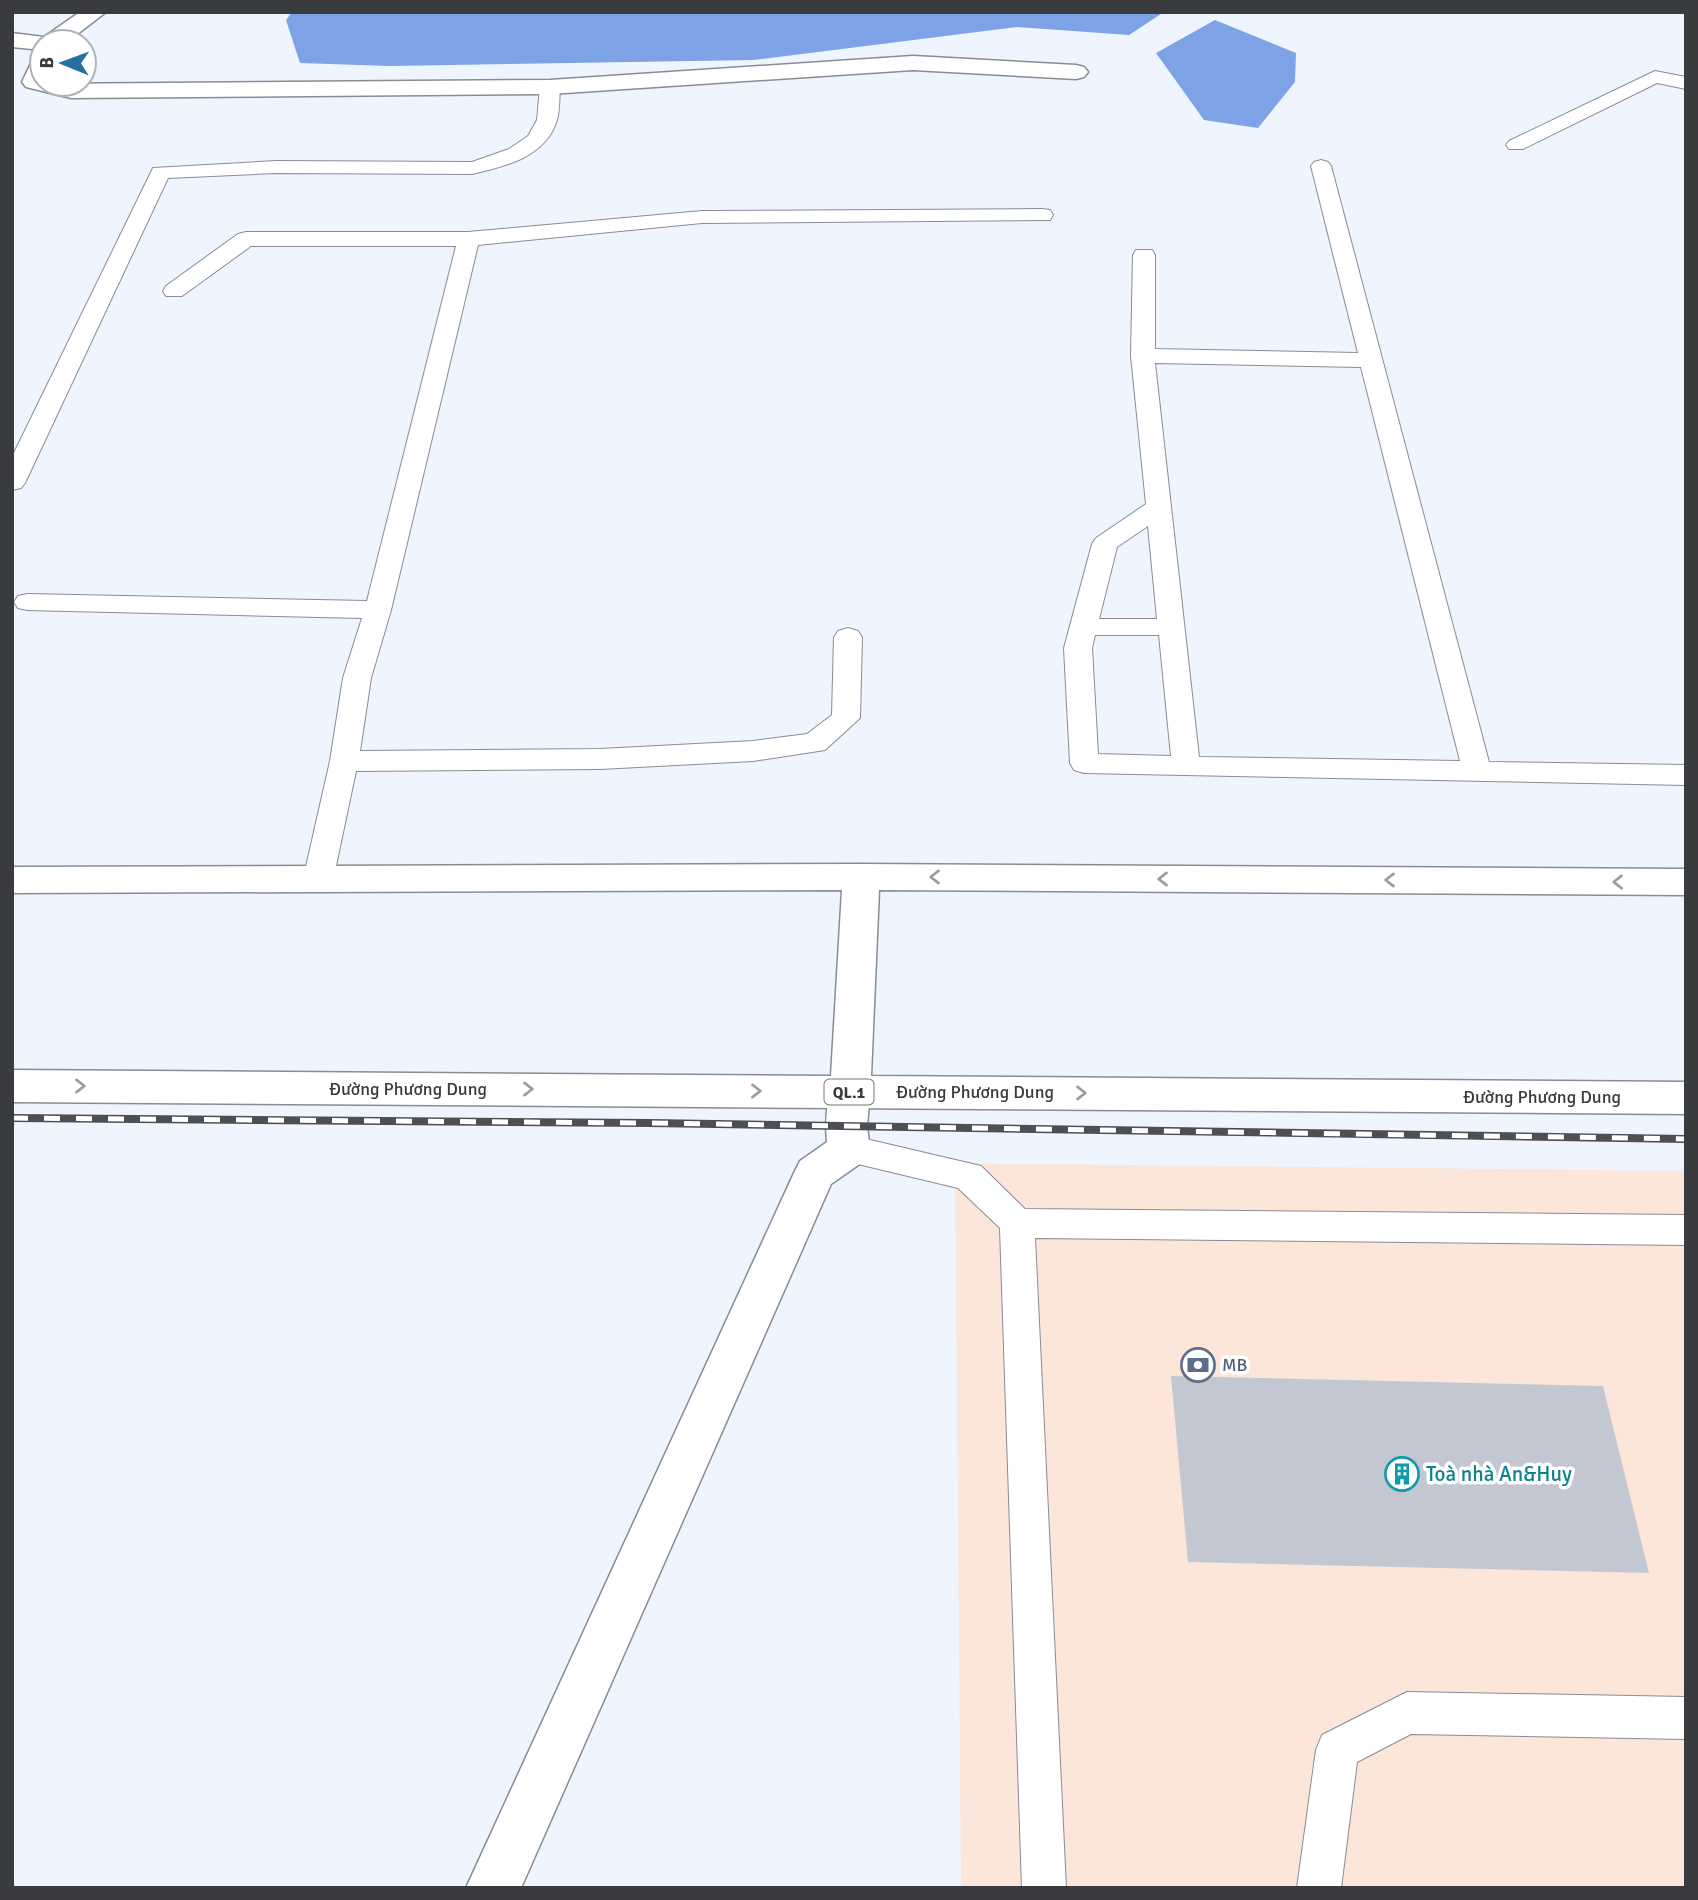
<svg xmlns="http://www.w3.org/2000/svg" width="1698" height="1900" font-family="Signika,sans-serif">
  <style>
    .industrial { fill: #fce6d9 }
    .water { fill: #7da2e6 }
    .building { fill: #c2c7d1 }
    .lines { fill: none; stroke-linecap: round; stroke-linejoin: round }
    .lane-casing { stroke: #878c95; stroke-width: 2 }
    .street-casing { stroke: #878c95; stroke-width: 3 }
    .highway-casing { stroke: #878c95; stroke-width: 3 }
    .lane { fill: #fff; fill-rule: evenodd }
    .street { fill: #fff; fill-rule: evenodd }
    .highway { fill: #fff; fill-rule: evenodd }
    .rail-casing { stroke: #4d4f54; stroke-width: 8 }
    .rail { stroke: #fff; stroke-width: 5; stroke-dasharray: 16; stroke-linecap: butt }
    .oneway { stroke: #9c9d9f }
    .labels { text-anchor: middle; stroke-width: 7; stroke-linejoin: round; paint-order: stroke }
    .shield { fill: #fff; stroke: #747679; stroke-width: 2 }
    .shield-label { font-size: 16px; font-weight: bold; fill: #393b3f }
    .street-label { font-size: 18px; fill: #393b3f; stroke: #fff }
    .service-label { font-size: 18px; fill: #4e5e75; stroke: #fff; text-anchor: start }
    .near-culture-label { font-size: 21px; fill: #0d838f; stroke: #fff; text-anchor: start }
  </style>
  <rect width="100%" height="100%" fill="#eff5ff"/>
  <path class="industrial" d="M 955,1163 L 1686,1171 L 1686,1888 L 961,1888 Z"/>
  <path class="water" d="M 292,12 L 1164,12 L 1129,35 L 1017,27 L 753,60 L 390,66 L 300,63 L 286,20 Z
    M 1215,20 L 1296,53 L 1295,82 L 1258,128 L 1204,120 L 1156,53 Z"/>
  <path class="building" d="M 1171,1376 L 1603,1386 L 1649,1573 L 1188,1562 Z"/>
  <g class="lines">
    <g class="lane-casing">
      <path id="lane" d="M 1655,71 L 1686,77 L 1686,89 L 1657,83 L 1523,149 L 1509,149 L 1506,145 L 1509,141 Z
        M 550,81 L 560,87 C 559,98 560,110 557,120 C 546,157 504,167 472,174 L 276,173 L 168,178 L 25,483 L 21,488 L 12,490 L 12,457 L 153,168 L 276,161 L 472,162 L 509,149 L 528,136 L 537,120 L 540,87 Z
        M 1321,160 L 1328,162 L 1331,166 L 1489,762 L 1686,765 L 1686,785 L 1084,773 L 1074,770 L 1070,763 L 1064,648 L 1092,544 L 1096,538 L 1146,504 L 1131,356 L 1133,255 L 1136,250 L 1152,250 L 1155,255 L 1155,349 L 1358,353 L 1311,166 L 1314,162 ZM 1155,363 L 1361,367 L 1460,761 L 1199,757 ZM 1148,526 L 1157,619 L 1099,619 L 1117,547 ZM 1095,635 L 1159,635 L 1171,756 L 1098,754 L 1092,648 Z
        M 1042,209 L 1050,210 L 1053,215 L 1050,220 L 702,223 L 478,245 L 391,610 L 371,678 L 360,751 L 600,749 L 753,741 L 807,734 L 832,715 L 834,637 L 838,631 L 848,628 L 858,631 L 862,637 L 860,718 L 825,750 L 753,761 L 600,769 L 356,771 L 333,880 L 329,888 L 318,891 L 307,888 L 303,880 L 330,761 L 343,678 L 362,618 L 27,610 L 18,608 L 14,602 L 18,596 L 27,594 L 367,601 L 456,246 L 251,246 L 182,296 L 166,296 L 163,291 L 166,286 L 238,234 L 246,232 L 468,232 L 702,211 Z
        M 849,1135 L 981,1166 L 1025,1209 L 1686,1215 L 1686,1245 L 1035,1238 L 1066,1888 L 1022,1888 L 1000,1228 L 958,1188 L 837,1159 L 832,1149 L 837,1139 Z
        M 1407,1692 L 1686,1697 L 1686,1739 L 1411,1734 L 1357,1762 L 1341,1888 L 1297,1888 L 1316,1750 L 1322,1735 Z"/>
    </g>
    <g class="street-casing">
      <path id="street" d="M 80,12 L 106,12 L 67,42 L 42,42 L 42,50 L 12,47 L 12,33 L 44,37 Z
        M 42,55 L 42,84 L 550,80 L 913,56 L 1076,65 L 1084,67 L 1088,72 L 1084,77 L 1076,79 L 913,70 L 550,94 L 71,98 L 26,87 L 22,82 L 34,57 Z
        M 850,1076 L 864,1081 L 870,1092 L 867,1127 L 870,1149 L 864,1161 L 831,1184 L 521,1888 L 466,1888 L 794,1173 L 800,1161 L 827,1142 C 825,1122 826,1099 836,1081 Z"/>
    </g>
    <g class="highway-casing">
      <path id="highway" d="M 861,864 L 1686,869 L 1686,895 L 879,890 L 871,1076 L 1686,1082 L 1686,1114 L 12,1102 L 12,1070 L 831,1076 L 842,890 L 12,893 L 12,867 Z"/>
    </g>
    <use href="#lane" class="lane"/>
    <use href="#street" class="street"/>
    <use href="#highway" class="highway"/>
    <g class="rail-casing">
      <path id="rail" d="M 12,1118 L 650,1123 L 1686,1139"/>
    </g>
    <use href="#rail" class="rail"/>
  </g>
  <defs><path id="oneway-chevron" d="M-2-3.5L2.5 0L-2 3.5" fill="none" stroke-width="1.6" stroke-linecap="round" stroke-linejoin="round" transform="scale(1.75)"/></defs>
  <g class="oneway">
    <use href="#oneway-chevron" transform="translate(935 877) rotate(-180)"/>
    <use href="#oneway-chevron" transform="translate(1163 879) rotate(-180)"/>
    <use href="#oneway-chevron" transform="translate(1390 880) rotate(-180)"/>
    <use href="#oneway-chevron" transform="translate(1618 882) rotate(-180)"/>
    <use href="#oneway-chevron" transform="translate(80 1086)"/>
    <use href="#oneway-chevron" transform="translate(528 1089)"/>
    <use href="#oneway-chevron" transform="translate(756 1091)"/>
    <use href="#oneway-chevron" transform="translate(1081 1093)"/>
  </g>
  <defs>
    <g id="bank-ring" transform="scale(1.75)"><circle r="9.5" fill="#fff" stroke="#5c6f8a" stroke-width="1.5"/><path d="M-6-4H6V4H-6ZM0-2.3a2.3 2.3 0 1 0 0 4.6a2.3 2.3 0 1 0 0-4.6Z" fill="#5c6f8a"/></g>
    <g id="building-ring" transform="scale(1.75)"><circle r="9.5" fill="#fff" stroke="#0f9aa8" stroke-width="1.5"/><path d="M-4-6H4V6H1V3H-1V6H-4ZM-2.5-4.3h1.7v1.8h-1.7ZM.8-4.3h1.7v1.8H.8ZM-2.5-1h1.7V.8h-1.7ZM.8-1h1.7V.8H.8Z" fill="#0f9aa8"/></g>
  </defs>
  <g fill-rule="evenodd">
    <use href="#bank-ring" x="1198" y="1365"/>
    <use href="#building-ring" x="1402" y="1474"/>
  </g>
  <g class="labels">
    <rect class="shield" x="824.5" y="1079.5" width="49" height="25" rx="5"/>
    <g class="shield-label">
      <text x="849" y="1098">QL.1</text>
    </g>
    <g class="street-label">
      <text x="408" y="1095">Đường Phương Dung</text>
      <text x="975" y="1098">Đường Phương Dung</text>
      <text x="1542" y="1103">Đường Phương Dung</text>
    </g>
    <g class="service-label">
      <text x="1222" y="1371">MB</text>
    </g>
    <g class="near-culture-label">
      <text x="1426" y="1481">Toà nhà An&amp;Huy</text>
    </g>
  </g>
  <rect width="1698" height="1900" fill="none" stroke="#393b3f" stroke-width="28"/>
  <g transform="translate(63 63) rotate(271)"><circle r="33" fill="#ffffff" stroke="#b0b1b2" stroke-width="2"/>
  <path d="M0-5L12 26L0 18L-12 26Z" fill="#256fa2"/>
  <text y="-10" font-size="19" font-weight="bold" text-anchor="middle" fill="#393b3f">B</text>
  </g>
</svg>
